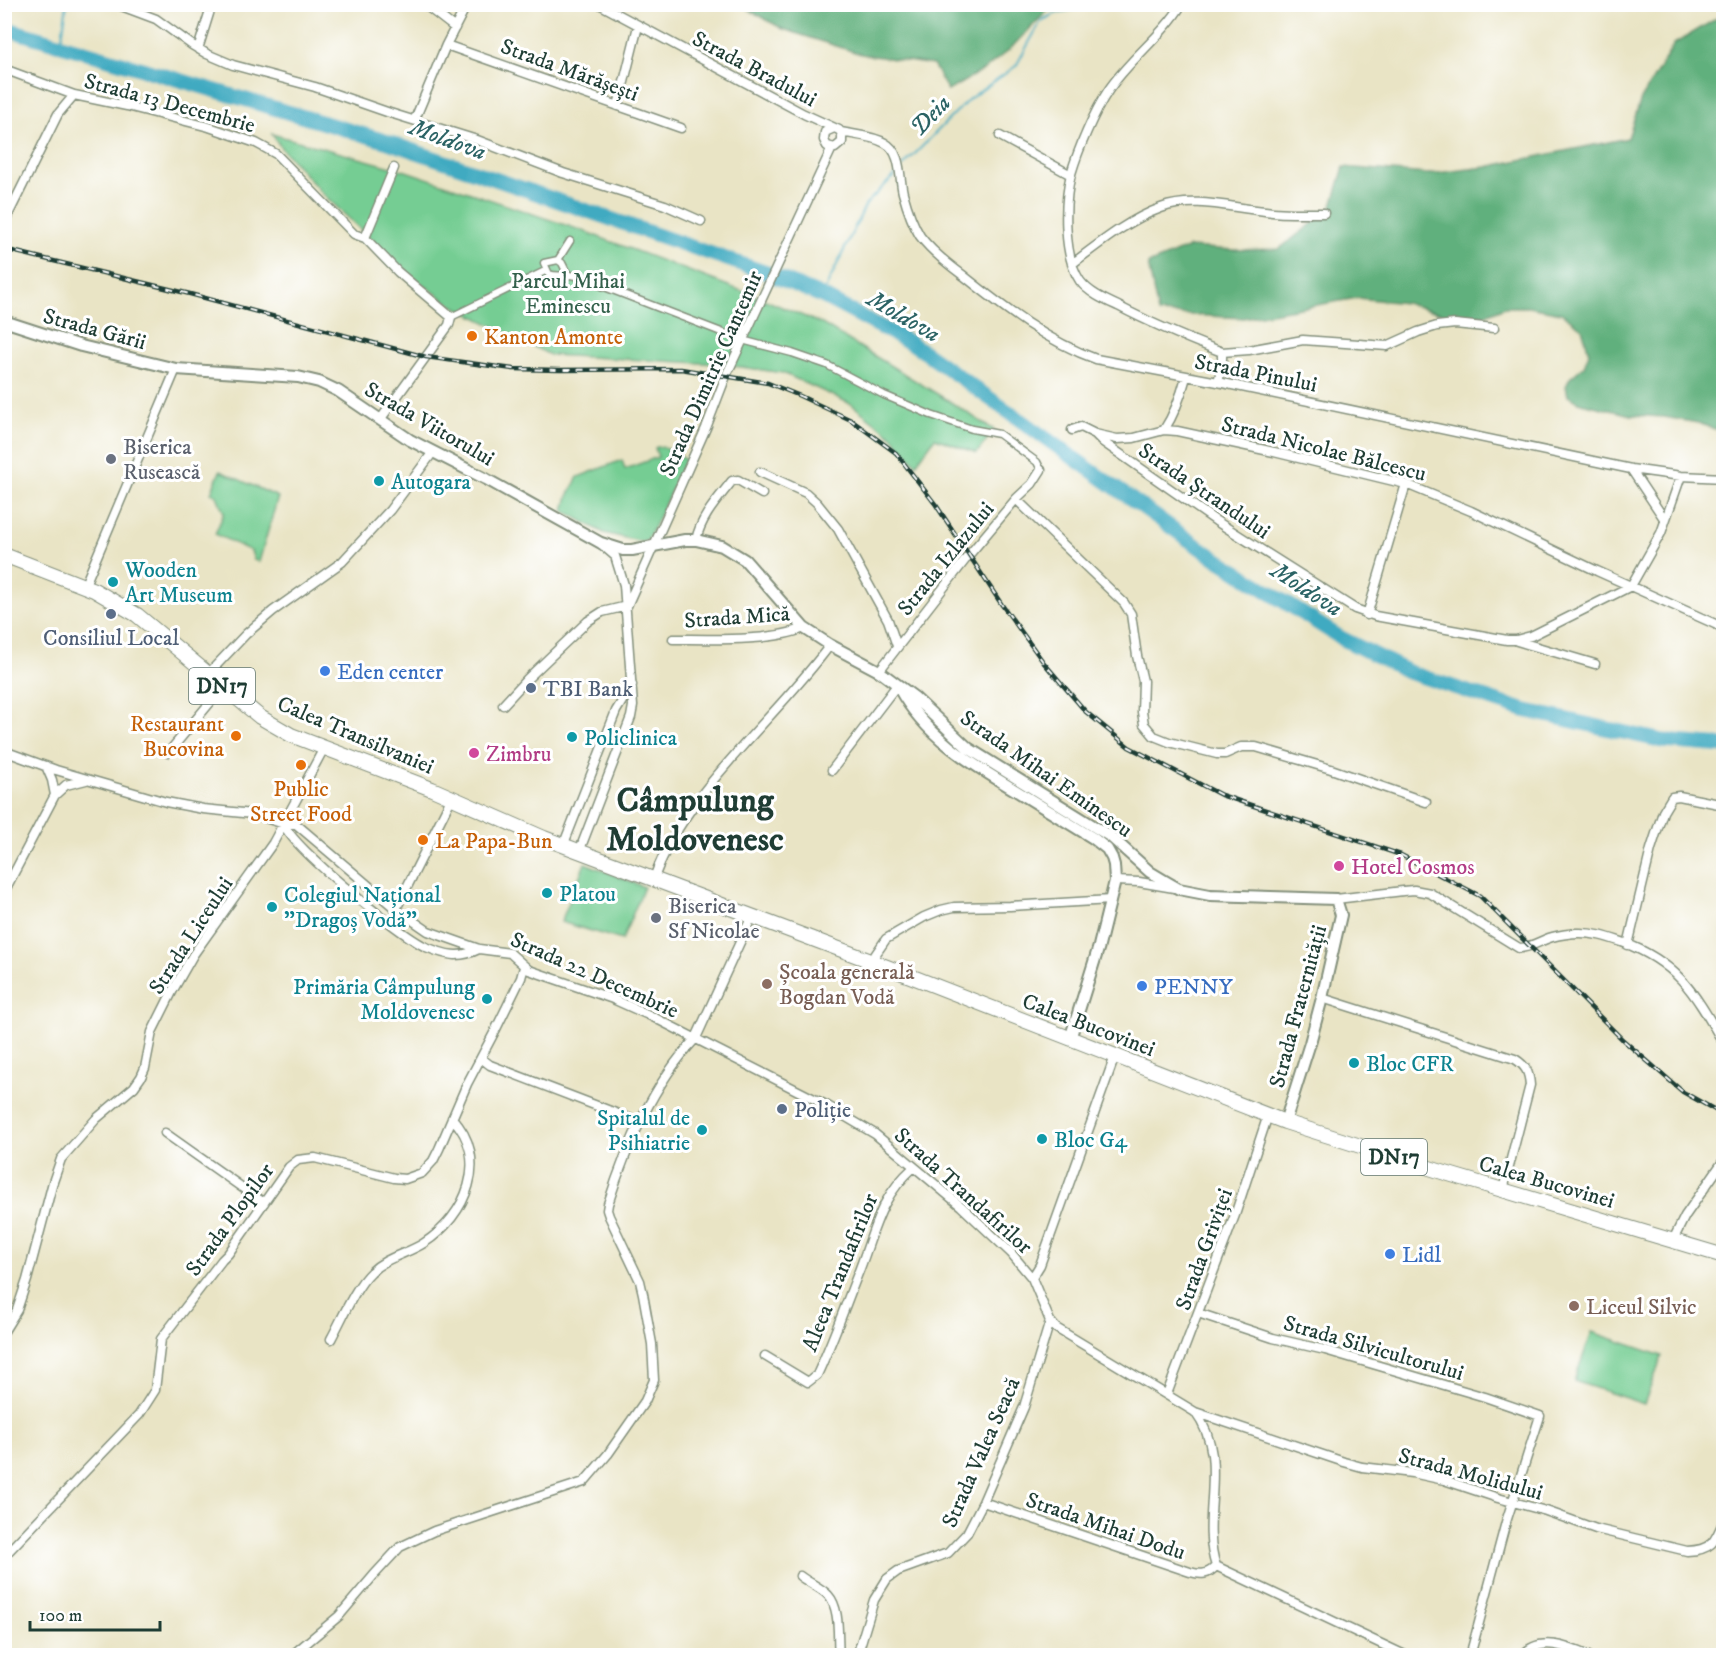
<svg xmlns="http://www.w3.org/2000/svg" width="1728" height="1660" font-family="'IM FELL DW Pica',serif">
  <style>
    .green { fill: #75cd93; stroke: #4a8564; stroke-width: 1.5 }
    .forest { fill: #60b07d; stroke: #407658; stroke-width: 1.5 }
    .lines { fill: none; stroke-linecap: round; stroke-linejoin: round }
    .stream { stroke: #41aac1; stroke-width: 2 }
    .river { stroke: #41aac1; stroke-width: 15 }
    .pedestrian-casing { stroke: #84907c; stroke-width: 9 }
    .minor-casing { stroke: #84907c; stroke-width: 11 }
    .tertiary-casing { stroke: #84907c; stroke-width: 14 }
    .trunk-casing { stroke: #84907c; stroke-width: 16 }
    .pedestrian { stroke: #fff; stroke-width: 6 }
    .minor { stroke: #fff; stroke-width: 8 }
    .tertiary { stroke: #fff; stroke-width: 10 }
    .trunk { stroke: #fff; stroke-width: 14 }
    .rail-casing { stroke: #1f3d34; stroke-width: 4.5 }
    .rail { stroke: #fff; stroke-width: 2; stroke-dasharray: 7; stroke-linecap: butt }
    .food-dot { fill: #e8710a; stroke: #fff; stroke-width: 2 }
    .worship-dot { fill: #6b7280; stroke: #fff; stroke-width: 2 }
    .culture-dot { fill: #0f9aa8; stroke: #fff; stroke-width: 2 }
    .service-dot { fill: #5c6f8a; stroke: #fff; stroke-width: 2 }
    .shop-dot { fill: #3f7fe0; stroke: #fff; stroke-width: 2 }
    .hotel-dot { fill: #d1479c; stroke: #fff; stroke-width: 2 }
    .education-dot { fill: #8d6e63; stroke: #fff; stroke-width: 2 }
    .labels { text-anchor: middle; stroke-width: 6; stroke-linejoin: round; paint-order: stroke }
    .shield { fill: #fff; stroke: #627771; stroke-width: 1.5 }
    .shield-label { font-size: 21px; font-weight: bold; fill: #1f3d34 }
    .street-label { font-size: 22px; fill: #1f3d34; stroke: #fff }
    .park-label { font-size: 22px; fill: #34614c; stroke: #fff }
    .food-label { font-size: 22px; fill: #c56008; stroke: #fff; text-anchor: start }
    .worship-label { font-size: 22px; fill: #5b616d; stroke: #fff; text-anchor: start }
    .culture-label { font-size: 22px; fill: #0d838f; stroke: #fff; text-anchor: start }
    .service-label { font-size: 22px; fill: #4e5e75; stroke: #fff; text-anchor: start }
    .shop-label { font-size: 22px; fill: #366cbe; stroke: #fff; text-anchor: start }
    .hotel-label { font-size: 22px; fill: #b23c85; stroke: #fff; text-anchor: start }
    .education-label { font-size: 22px; fill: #785e54; stroke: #fff; text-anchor: start }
    .water-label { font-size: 24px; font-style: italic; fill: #2b6365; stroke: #fff }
    .town-label { font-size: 34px; font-weight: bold; fill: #1f3d34; stroke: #fff }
  </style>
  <rect width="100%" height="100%" fill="#fff"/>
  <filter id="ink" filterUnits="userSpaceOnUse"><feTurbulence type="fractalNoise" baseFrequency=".0167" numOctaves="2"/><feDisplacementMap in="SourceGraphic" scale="12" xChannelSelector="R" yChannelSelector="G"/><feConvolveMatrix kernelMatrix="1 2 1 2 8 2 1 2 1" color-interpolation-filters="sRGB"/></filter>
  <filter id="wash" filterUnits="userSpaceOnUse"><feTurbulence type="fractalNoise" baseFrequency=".008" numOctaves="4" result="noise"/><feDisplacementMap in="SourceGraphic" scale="24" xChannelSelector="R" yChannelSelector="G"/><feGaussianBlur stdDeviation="1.35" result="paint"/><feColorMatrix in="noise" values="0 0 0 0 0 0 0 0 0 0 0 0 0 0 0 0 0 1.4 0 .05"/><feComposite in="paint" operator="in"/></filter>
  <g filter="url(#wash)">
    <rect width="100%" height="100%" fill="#e9e4c5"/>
    <path class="green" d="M 272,134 L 406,171 L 583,231 L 763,299 L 822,324 L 952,403 L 994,430 L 977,453 L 935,438 L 916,464 L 891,435 L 851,404 L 783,373 L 720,364 L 550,355 L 452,305 L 404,271 L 321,192 L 282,149 Z
      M 657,447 L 663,447 L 686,460 L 647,541 L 642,542 L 604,533 L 564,511 L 568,496 L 578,477 L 622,460 L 625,469 L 658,457 L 655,448 Z
      M 220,471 L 278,497 L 259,562 L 254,560 L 251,551 L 215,534 L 224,513 L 217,496 L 211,493 Z
      M 585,863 L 644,887 L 622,940 L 561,922 Z
      M 1592,1332 L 1662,1356 L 1644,1404 L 1574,1381 Z"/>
    <path class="forest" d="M 740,5 L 1053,5 L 1010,49 L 985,69 L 948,91 L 933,65 L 861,54 L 783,29 Z
      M 1723,16 L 1723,432 L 1698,423 L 1664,417 L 1631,415 L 1581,403 L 1568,396 L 1566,386 L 1570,378 L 1584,366 L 1589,353 L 1582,328 L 1561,313 L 1529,307 L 1505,307 L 1484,316 L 1444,314 L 1405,303 L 1357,298 L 1243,318 L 1158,313 L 1148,264 L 1189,247 L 1234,250 L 1279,249 L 1331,209 L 1344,167 L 1428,174 L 1486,167 L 1628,138 L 1641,99 L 1674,44 L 1719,17 Z"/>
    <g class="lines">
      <path class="stream" d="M 61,44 L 67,4
        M 903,166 L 969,99 L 1016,66 L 1041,21 L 1056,13 L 1101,4
        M 822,296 L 866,204 L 897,173
        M 1716,1656 L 1724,1650"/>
      <path class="river" d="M 4,28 L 385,141 L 767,273 L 822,296 L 913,344 L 1203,550 L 1341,638 L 1411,673 L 1523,710 L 1663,741 L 1724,746"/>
    </g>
  </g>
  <g filter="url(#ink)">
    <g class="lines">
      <g class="pedestrian-casing">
        <path id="pedestrian" d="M 558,260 L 570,241
          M 567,273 L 562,263 L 558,260 L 544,263 L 549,274 C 559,278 566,273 576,276 L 742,340 L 792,353 L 827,365 L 884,395 L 931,415 L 972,429 L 999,434 L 1037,462 L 1041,470
          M 451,317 L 547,270"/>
      </g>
      <g class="minor-casing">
        <path id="minor" d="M 116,4 L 156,19 L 192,45 L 207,54 L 233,65 L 315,87 L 390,113 L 477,140 L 563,173 L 665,205 L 701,221
          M 424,4 L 455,28
          M 599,4 L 804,114 L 839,130 L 842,134 L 842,142 L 835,148 L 827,146 L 824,140 L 825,132 L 832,129
          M 1182,4 C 1162,37 1129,59 1108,91 C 1094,112 1078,150 1071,174 C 1064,203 1063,256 1080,281 C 1089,293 1105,300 1118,306 C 1152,324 1186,338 1222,352 L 1222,366 L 1218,382
          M 446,45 L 681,128
          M 198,49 L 212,4
          M 4,69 L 74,95 L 127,106 L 209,127 L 256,143 L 276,154 L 354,234 L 365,238
          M 618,106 L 638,26
          M 415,119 L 446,45 L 467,4
          M 841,132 C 855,135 873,136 885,143 C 902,152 899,178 903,193 C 907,208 912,223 920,236 C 931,251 949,265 964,276 C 1004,308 1048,342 1096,359 L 1218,382 L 1631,469 L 1681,476 L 1724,478
          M 1000,136 L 1071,175
          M 4,223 L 58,114 L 74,95
          M 1072,264 C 1100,243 1128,220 1161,208 C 1193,196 1232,208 1265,211 C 1284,214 1305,213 1324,213
          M 1222,352 L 1249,350 L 1303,340 L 1387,346 L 1418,332 L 1437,326 L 1455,324 L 1494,328
          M 380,420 L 449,325 L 451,317 L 398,272 L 365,238 L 394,168
          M 1072,430 L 1081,427 L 1095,434 L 1117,439 L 1134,438 L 1164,430 L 1177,431 L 1274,452 L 1406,484 L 1471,511 L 1597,571 L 1724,628
          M 1164,430 C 1175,413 1181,396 1186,377
          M 1095,434 L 1103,442 L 1216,521 L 1355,609 L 1375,616 L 1507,640 L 1516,640 L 1531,636 L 1631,586 L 1661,533 L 1681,476
          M 1631,469 L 1665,520
          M 760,472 L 806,493 L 817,503 L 838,529 L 888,620 L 897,646
          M 1016,499 L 1124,603 L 1131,614 L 1137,656 L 1143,681 L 1142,712 L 1144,724 L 1154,736 L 1169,742 L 1217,754 L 1225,754 L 1241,747 L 1256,747 L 1331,769 L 1426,802
          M 696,540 C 701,517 718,499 732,481 L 738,480 L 762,494
          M 84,587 L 176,369
          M 627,606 L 706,428 L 726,376 L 832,148
          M 1367,615 L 1406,484
          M 673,639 C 708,639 772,642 804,628
          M 1517,641 L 1595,664
          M 879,671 L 969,555 L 1016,499 L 1032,484 L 1041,470
          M 208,674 L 246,634 L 273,611 L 342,562 L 390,510 L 433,452
          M 503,705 L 527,679 L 588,621 L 602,612 L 627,606
          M 4,751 L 56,770 L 166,802 L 203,809 L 253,814 L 284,824 L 296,824 L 396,909 L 428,931 L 479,949 L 510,953 L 529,970 L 613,999 L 653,1017 L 826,1105 L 875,1134 L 961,1206 L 1011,1253 L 1032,1278 L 1050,1321 L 1056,1328 L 1195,1412 C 1231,1460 1199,1515 1216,1566
          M 168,753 L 223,687
          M 46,766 L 52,780 L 55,795
          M 832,770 L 897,685
          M 284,824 C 291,847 401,936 426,947 C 446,955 459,959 479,949
          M 563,846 L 616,711 L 632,685
          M 579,852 L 631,717 L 633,706 L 624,585 L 615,556 L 601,544
          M 654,878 C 686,789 774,721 830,645
          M 1115,881 L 1139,882 L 1174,888
          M 4,892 L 55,795 L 66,785 L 86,780
          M 1336,899 L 1403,891 L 1414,890 L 1430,893 L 1519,948 C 1530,948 1538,942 1549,938 C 1557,935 1568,934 1576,933 C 1592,932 1607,937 1622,942 C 1679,963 1695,994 1724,1044
          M 396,909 L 452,797
          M 1628,945 L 1651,849 L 1663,812 L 1672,797 L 1679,796 L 1724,805
          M 871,961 L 886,939 L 924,917 L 941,910 L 954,907 L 1010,906 L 1111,900
          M 1322,998 L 1515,1059 C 1526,1066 1529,1072 1530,1085 L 1503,1190
          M 481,1058 L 490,1065 L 639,1122
          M 165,1133 L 264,1203
          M 1673,1240 L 1685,1216 L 1724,1160
          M 1032,1278 L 1040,1265 L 1115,1056
          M 1198,1313 L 1273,1338 L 1325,1350 L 1485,1397 L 1540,1416 L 1506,1522 L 1470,1656
          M 4,1331 L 17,1310 L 27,1280 L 53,1182 L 61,1159 L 96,1119 L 134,1087 L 141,1077 L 145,1068 L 152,1032 L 173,990 L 193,955 L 273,843 L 324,748
          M 331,1339 C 342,1319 355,1287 371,1272 C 386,1257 407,1254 424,1243 C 466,1216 491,1159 452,1118
          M 765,1356 L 808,1382 L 817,1375 C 832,1343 844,1309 857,1276 C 875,1232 877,1200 914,1167
          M 1167,1394 L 1235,1215 L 1268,1115
          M 1195,1412 L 1344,1462 L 1362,1467 L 1412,1473 L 1444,1480 L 1498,1498 L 1546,1511 L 1596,1529 L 1687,1551 C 1712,1550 1715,1542 1724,1520
          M 983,1502 L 1190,1572 C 1201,1575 1208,1575 1216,1566
          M 4,1556 L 139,1415 L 155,1390 L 161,1339 L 222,1260 L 228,1254 L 289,1167 L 298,1160 L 315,1158 L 394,1178 L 405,1179 L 422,1173 L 433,1161 L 439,1149 L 467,1084 L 495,1031 L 521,978 L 524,967
          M 1216,1566 L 1407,1656
          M 800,1576 C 809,1583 820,1587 828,1595 C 841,1609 837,1637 839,1656
          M 291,1656 L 339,1616 L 374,1575 L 400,1547 L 434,1531 L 584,1482 L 608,1454 L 645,1401 L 654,1380 L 652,1344 L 643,1294 L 640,1281 L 609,1216 L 607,1210 L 608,1204 C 627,1145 653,1084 696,1038 L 752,916
          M 857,1656 L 874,1600 L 887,1579 L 898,1571 L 948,1553 L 967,1533 L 983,1502 L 1024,1407 L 1050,1321
          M 1522,1656 C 1539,1635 1568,1647 1589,1656"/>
      </g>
      <g class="tertiary-casing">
        <path id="tertiary" d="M 4,321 L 81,346 L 176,369 L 298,377 L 319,382 L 338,391 L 410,440 L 486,479 L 601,543 L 623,550 L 632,550 L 685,540 L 696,540 L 722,546 L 745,560 L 804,628 L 830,645 L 879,671 L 914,697 L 968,748 L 1111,837 L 1150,872 L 1165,881 L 1179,889 L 1210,895 L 1336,899 L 1341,915 L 1322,998 L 1310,1043 L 1285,1122
          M 899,688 C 925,736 970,763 1015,790 C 1041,806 1067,822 1093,838 L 1107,849 L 1112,858 L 1114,865 L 1115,881 L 1099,946 L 1070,1039"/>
      </g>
      <g class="trunk-casing">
        <path id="trunk" d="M 4,555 L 94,590 L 137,615 L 260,717 L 291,735 L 432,789 L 544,838 L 887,967 L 1285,1122 L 1442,1172 L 1724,1256"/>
      </g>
      <use href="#pedestrian" class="pedestrian"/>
      <use href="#minor" class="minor"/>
      <use href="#tertiary" class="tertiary"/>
      <use href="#trunk" class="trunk"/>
      <g class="rail-casing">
        <path id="rail" d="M 4,249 L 190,294 L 426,357 L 513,369 L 560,370 L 681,369 L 768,383 L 800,396 L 851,420 L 896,453 L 936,505 L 1002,605 L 1044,663 L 1086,712 L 1129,747 L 1221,795 L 1401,855 L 1480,896 L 1623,1040 L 1683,1092 L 1724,1115"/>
      </g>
      <use href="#rail" class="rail"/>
    </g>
  </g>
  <g class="food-dot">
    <circle cx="472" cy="336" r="6"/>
    <circle cx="236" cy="736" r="6"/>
    <circle cx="301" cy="765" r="6"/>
    <circle cx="423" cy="840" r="6"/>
  </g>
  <g class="worship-dot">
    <circle cx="111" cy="459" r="6"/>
    <circle cx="656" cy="918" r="6"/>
  </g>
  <g class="culture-dot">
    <circle cx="379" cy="481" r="6"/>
    <circle cx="113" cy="582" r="6"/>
    <circle cx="572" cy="737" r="6"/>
    <circle cx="547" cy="893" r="6"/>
    <circle cx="272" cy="907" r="6"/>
    <circle cx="487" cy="999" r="6"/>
    <circle cx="1354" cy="1063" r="6"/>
    <circle cx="702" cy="1130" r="6"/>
    <circle cx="1042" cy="1139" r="6"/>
  </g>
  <g class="service-dot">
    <circle cx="111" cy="614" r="6"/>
    <circle cx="531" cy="688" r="6"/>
    <circle cx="782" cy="1109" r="6"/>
  </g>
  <g class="shop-dot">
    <circle cx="325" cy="671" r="6"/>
    <circle cx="1142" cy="986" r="6"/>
    <circle cx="1390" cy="1254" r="6"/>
  </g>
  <g class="hotel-dot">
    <circle cx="474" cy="753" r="6"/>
    <circle cx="1339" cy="866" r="6"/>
  </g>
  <g class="education-dot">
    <circle cx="767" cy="984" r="6"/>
    <circle cx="1574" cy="1306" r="6"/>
  </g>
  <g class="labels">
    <g class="shield">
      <rect x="189" y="668" width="66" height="36" rx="4.5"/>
      <rect x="1361" y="1139" width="66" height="36" rx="4.5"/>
    </g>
    <g class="shield-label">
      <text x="222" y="693">DN17</text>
      <text x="1394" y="1164">DN17</text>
    </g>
    <g class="street-label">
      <text transform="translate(755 68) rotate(28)" y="8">Strada Bradului</text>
      <text transform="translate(570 69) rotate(20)" y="8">Strada Mărășești</text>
      <text transform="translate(170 102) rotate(15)" y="8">Strada 13 Decembrie</text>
      <text transform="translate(95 328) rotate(15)" y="8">Strada Gării</text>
      <text transform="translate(1256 372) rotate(11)" y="8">Strada Pinului</text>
      <text transform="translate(710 373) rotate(-66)" y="8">Strada Dimitrie Cantemir</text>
      <text transform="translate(430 423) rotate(30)" y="8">Strada Viitorului</text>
      <text transform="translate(1324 448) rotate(14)" y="8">Strada Nicolae Bălcescu</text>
      <text transform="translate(1205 490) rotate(34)" y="8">Strada Ștrandului</text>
      <text transform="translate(945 558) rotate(-51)" y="8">Strada Izlazului</text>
      <text transform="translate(737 616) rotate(-4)" y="8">Strada Mică</text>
      <text transform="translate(356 734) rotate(23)" y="8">Calea Transilvaniei</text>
      <text transform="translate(1047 773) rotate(35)" y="8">Strada Mihai Eminescu</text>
      <text transform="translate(190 935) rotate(-57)" y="8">Strada Liceului</text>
      <text transform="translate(595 974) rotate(24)" y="8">Strada 22 Decembrie</text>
      <text transform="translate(1297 1006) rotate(-75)" y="8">Strada Fraternității</text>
      <text transform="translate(1089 1024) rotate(21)" y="8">Calea Bucovinei</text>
      <text transform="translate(1547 1181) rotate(16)" y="8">Calea Bucovinei</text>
      <text transform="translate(964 1190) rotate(42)" y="8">Strada Trandafirilor</text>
      <text transform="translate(229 1219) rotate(-54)" y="8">Strada Plopilor</text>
      <text transform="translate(1203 1249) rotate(-70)" y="8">Strada Griviței</text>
      <text transform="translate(839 1272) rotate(-68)" y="8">Aleea Trandafirilor</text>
      <text transform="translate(1374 1347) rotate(16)" y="8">Strada Silvicultorului</text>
      <text transform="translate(980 1452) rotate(-66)" y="8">Strada Valea Seacă</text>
      <text transform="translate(1471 1473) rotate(15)" y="8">Strada Molidului</text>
      <text transform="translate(1106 1525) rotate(19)" y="8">Strada Mihai Dodu</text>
    </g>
    <g class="park-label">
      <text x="568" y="288">Parcul Mihai<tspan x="568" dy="25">Eminescu</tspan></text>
    </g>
    <g class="food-label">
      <text x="484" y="344">Kanton Amonte</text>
      <text x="224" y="731" text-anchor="end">Restaurant<tspan x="224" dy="25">Bucovina</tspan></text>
      <text x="301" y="796" text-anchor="middle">Public<tspan x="301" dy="25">Street Food</tspan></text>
      <text x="435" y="848">La Papa-Bun</text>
    </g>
    <g class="worship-label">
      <text x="123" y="454">Biserica<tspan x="123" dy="25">Rusească</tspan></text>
      <text x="668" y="913">Biserica<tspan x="668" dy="25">Sf Nicolae</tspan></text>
    </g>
    <g class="culture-label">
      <text x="391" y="489">Autogara</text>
      <text x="125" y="577">Wooden<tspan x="125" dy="25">Art Museum</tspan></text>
      <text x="584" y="745">Policlinica</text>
      <text x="559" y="901">Platou</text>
      <text x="284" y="902">Colegiul Național<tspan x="284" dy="25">"Dragoș Vodă"</tspan></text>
      <text x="475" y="994" text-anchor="end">Primăria Câmpulung<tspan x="475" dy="25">Moldovenesc</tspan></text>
      <text x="1366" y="1071">Bloc CFR</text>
      <text x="690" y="1125" text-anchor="end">Spitalul de<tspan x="690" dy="25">Psihiatrie</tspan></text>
      <text x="1054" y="1147">Bloc G4</text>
    </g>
    <g class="service-label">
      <text x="111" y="645" text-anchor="middle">Consiliul Local</text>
      <text x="543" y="696">TBI Bank</text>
      <text x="794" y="1117">Poliție</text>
    </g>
    <g class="shop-label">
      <text x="337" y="679">Eden center</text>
      <text x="1154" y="994">PENNY</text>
      <text x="1402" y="1262">Lidl</text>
    </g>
    <g class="hotel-label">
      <text x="486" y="761">Zimbru</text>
      <text x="1351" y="874">Hotel Cosmos</text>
    </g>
    <g class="education-label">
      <text x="779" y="979">Școala generală<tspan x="779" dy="25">Bogdan Vodă</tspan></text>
      <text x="1586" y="1314">Liceul Silvic</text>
    </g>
    <g class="water-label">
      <text transform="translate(930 115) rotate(-46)" y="8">Deia</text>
      <text transform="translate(448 139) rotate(20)" y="8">Moldova</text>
      <text transform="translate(904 316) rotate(30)" y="8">Moldova</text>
      <text transform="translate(1307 589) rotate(33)" y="8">Moldova</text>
    </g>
    <g class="town-label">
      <text x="695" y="811">Câmpulung<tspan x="695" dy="39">Moldovenesc</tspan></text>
    </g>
  </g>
  <rect width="1728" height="1660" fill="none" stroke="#fff" stroke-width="24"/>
  <path d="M30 1621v9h130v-9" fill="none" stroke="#1f3d34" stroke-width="3"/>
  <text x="39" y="1621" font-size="18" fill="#1f3d34" stroke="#ffffff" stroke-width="4.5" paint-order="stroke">100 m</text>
</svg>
